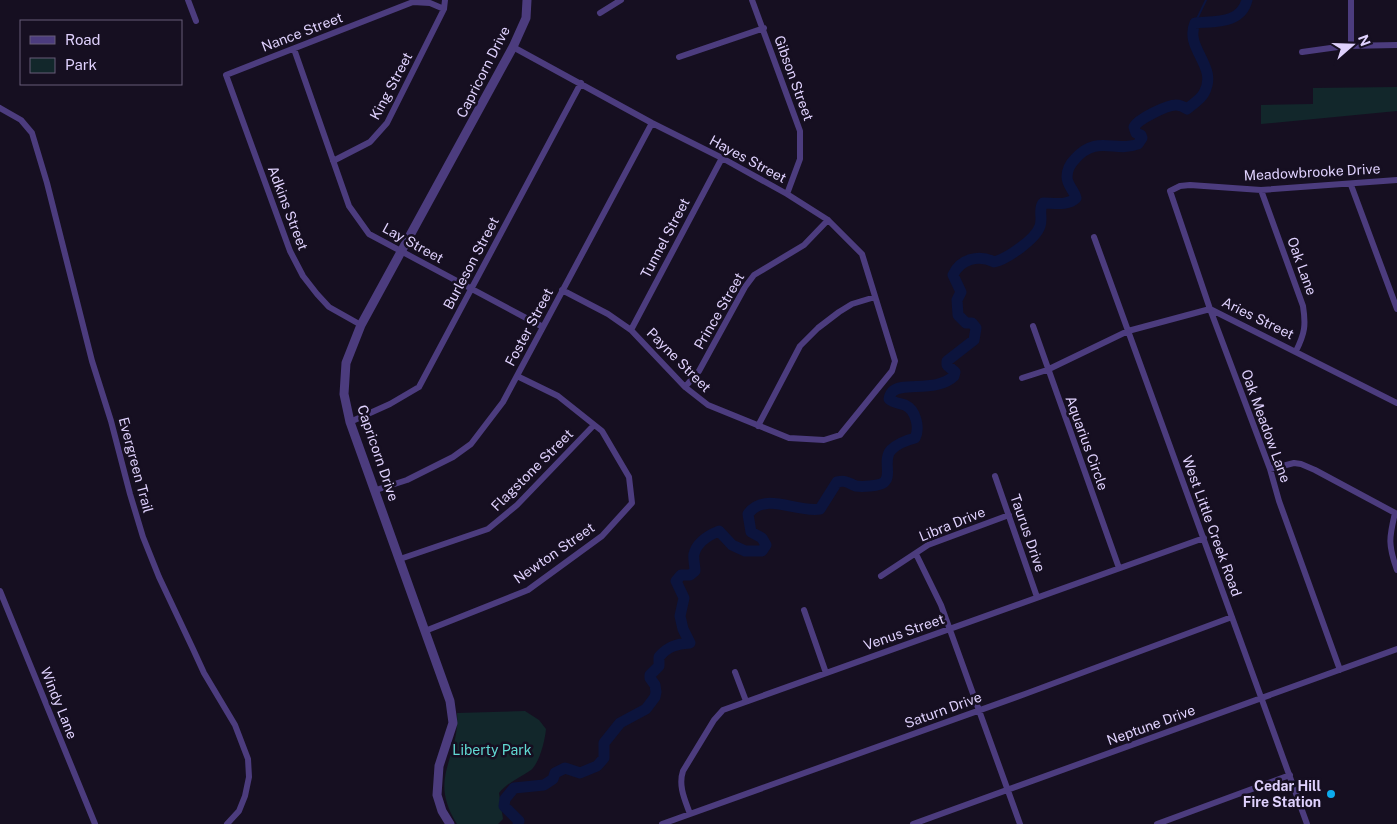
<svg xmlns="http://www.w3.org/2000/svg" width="1397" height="824" font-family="'Public Sans',sans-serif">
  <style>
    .green { fill: #12272b }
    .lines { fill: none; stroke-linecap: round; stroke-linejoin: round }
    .stream { stroke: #0c143d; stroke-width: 2 }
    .river { stroke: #0c143d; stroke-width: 11 }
    .minor { stroke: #4c3c7e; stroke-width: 6 }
    .tertiary { stroke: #4c3c7e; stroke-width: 9 }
    .poi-dot { fill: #0cabee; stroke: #160f21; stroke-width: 2 }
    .labels { text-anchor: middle; stroke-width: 5; stroke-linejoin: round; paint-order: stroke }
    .street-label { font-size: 14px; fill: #dfd1fd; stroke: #160f21 }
    .park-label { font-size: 14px; fill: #61d9d3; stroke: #160f21 }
    .poi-label { font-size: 14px; font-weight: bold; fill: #dfd1fd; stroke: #160f21; text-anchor: end }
  </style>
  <rect width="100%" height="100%" fill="#160f21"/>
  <path class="green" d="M 1397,87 L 1397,111 L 1261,124 L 1261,105 L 1313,104 L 1313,88 Z
    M 525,711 L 539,720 L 546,729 C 545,740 540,762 531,770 C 520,778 508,782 499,793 L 503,819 L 498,824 L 457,824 C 427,776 460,760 457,713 Z"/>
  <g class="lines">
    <path class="stream" d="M 1195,23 L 1206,0"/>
    <path class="river" d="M 518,824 L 519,821 L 504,806 L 505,799 L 514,788 L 544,785 L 553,779 L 555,773 L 565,768 L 580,773 L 597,766 L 604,758 L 604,743 L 620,723 L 646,709 L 655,697 L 656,692 L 655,685 L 650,678 L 650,675 L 659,666 L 659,657 C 668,646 677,644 690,643 L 683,629 L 680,616 L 684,598 L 676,581 L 681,575 L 690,575 L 695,571 C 695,566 693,558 694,554 C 697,542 709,535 719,531 L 732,545 L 745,551 L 762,551 L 766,545 L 762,538 L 751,532 L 748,514 C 765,491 796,513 820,509 L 837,482 C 847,480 848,483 856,486 C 862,487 878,486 883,483 C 893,477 882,460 891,450 C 897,444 907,440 915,438 C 920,428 916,410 905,405 C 899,403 894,403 889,399 C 889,397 891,393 892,392 C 901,381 937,393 954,376 L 955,372 L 947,365 L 947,361 L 974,340 L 976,328 L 972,323 L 966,323 L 958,315 L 957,300 L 961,292 L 953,275 C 960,259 979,254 994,262 C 1007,259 1036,239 1040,226 C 1043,218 1038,209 1043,203 C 1054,203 1068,206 1076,198 C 1074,190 1067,185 1067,177 C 1067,170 1071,163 1075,159 C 1097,134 1115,153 1138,144 L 1142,138 L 1141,135 L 1136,133 L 1134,127 C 1138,119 1167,105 1176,105 C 1180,105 1184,107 1187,109 C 1193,104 1201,99 1204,93 C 1219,66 1184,49 1195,23 C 1215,21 1241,24 1247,0"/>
    <path class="minor" d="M 188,0 L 196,21
      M 752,0 L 800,131 L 800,159 L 787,194
      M 1351,0 L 1351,45
      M 600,13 L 621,0
      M 513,47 L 652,123 L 722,158 L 787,194 L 828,220 L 862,254 L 895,361 L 892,371 L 840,435 L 824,440 L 789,438 L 708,405 L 685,387 L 631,330 L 608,314 L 562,290
      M 294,49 L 349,206 L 369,234 L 543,327
      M 1302,52 L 1345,46 L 1397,45
      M 679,57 L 764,28
      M 0,108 L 21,120 L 32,133 L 47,183 L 92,361 L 111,421 L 130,494 L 143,537 L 159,577 L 193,649 L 204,673 L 235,725 L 248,759 L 249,777 L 245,796 L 239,811 L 227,824
      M 333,161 L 370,142 L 387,123 L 444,9 L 445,0
      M 1351,185 L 1397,309
      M 1261,190 L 1303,306 C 1306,325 1305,333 1296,351
      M 1094,237 L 1307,824
      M 361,325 L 329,307 L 317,294 L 303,276 L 290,251 L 226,75 L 413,2 L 430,3 L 444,9
      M 1033,326 L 1119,568
      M 631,330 L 722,158
      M 1022,378 L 1047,370 L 1128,331 L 1210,309 L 1397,403
      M 685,387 L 699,371 L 745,287 L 754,275 L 804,245 L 828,220
      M 350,422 L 390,404 L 419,387 L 581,83
      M 758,426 L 800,346 L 818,328 L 839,312 L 852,304 L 875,297
      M 1270,469 L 1294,463 L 1301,464 L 1315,470 L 1397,514
      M 995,476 L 1037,597
      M 376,490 L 407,480 L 453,457 L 471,444 L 503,402 L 652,123
      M 1395,513 C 1389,538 1388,545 1397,570
      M 916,554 L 941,605 L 1020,824
      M 400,559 L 488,529 L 517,505 L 594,425
      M 881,576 L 928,545 L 1009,515
      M 0,591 L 95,824
      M 804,610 L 826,673
      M 425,631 L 528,590 L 602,536 L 632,503 L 629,477 L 602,431 L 558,396 L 517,376
      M 1340,670 L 1279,501 L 1270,469 L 1210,309 L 1170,191 L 1180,186 L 1190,185 L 1261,190 L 1397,180
      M 735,672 L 746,701
      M 690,814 C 685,800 678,786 683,771 L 714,720 L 723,710 L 1204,538
      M 662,824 L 1025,694 L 1232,617
      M 913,824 L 1397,649
      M 1157,824 L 1290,775"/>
    <path class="tertiary" d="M 450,824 L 442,811 L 437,795 L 439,766 L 453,723 L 450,701 L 350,422 L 344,394 L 346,363 L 361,325 L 513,47 L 526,18 L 527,0"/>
  </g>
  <circle class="poi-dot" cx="1331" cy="794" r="5"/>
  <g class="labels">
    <g class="street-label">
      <text transform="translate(302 32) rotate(-21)" y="5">Nance Street</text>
      <text transform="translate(483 72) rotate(-63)" y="5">Capricorn Drive</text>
      <text transform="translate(794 78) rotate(70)" y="5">Gibson Street</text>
      <text transform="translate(391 86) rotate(-62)" y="5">King Street</text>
      <text transform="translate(748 159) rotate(28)" y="5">Hayes Street</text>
      <text transform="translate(1312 172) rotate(-3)" y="5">Meadowbrooke Drive</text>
      <text transform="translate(288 208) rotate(69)" y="5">Adkins Street</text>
      <text transform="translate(665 238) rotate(-62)" y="5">Tunnel Street</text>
      <text transform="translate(413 243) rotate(29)" y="5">Lay Street</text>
      <text transform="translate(471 263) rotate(-62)" y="5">Burleson Street</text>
      <text transform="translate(1302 266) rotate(70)" y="5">Oak Lane</text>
      <text transform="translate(719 311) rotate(-60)" y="5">Prince Street</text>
      <text transform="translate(1258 318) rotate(26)" y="5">Aries Street</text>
      <text transform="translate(529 327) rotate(-62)" y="5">Foster Street</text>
      <text transform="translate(679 360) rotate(45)" y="5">Payne Street</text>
      <text transform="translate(1266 426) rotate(70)" y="5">Oak Meadow Lane</text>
      <text transform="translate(1087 443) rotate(70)" y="5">Aquarius Circle</text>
      <text transform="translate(378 453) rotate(71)" y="5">Capricorn Drive</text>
      <text transform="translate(136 465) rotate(75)" y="5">Evergreen Trail</text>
      <text transform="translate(532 470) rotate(-45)" y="5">Flagstone Street</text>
      <text transform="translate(952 524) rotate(-22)" y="5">Libra Drive</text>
      <text transform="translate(1212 526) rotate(70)" y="5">West Little Creek Road</text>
      <text transform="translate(1028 533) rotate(71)" y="5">Taurus Drive</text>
      <text transform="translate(554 553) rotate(-35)" y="5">Newton Street</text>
      <text transform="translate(904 632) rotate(-19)" y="5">Venus Street</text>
      <text transform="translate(59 703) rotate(68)" y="5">Windy Lane</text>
      <text transform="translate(943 710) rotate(-20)" y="5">Saturn Drive</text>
      <text transform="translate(1151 725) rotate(-20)" y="5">Neptune Drive</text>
    </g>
    <g class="park-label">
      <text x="492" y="755">Liberty Park</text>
    </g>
    <g class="poi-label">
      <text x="1321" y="791">Cedar Hill<tspan x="1321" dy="16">Fire Station</tspan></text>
    </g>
  </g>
  <rect x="20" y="20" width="162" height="65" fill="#160f21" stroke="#665d79"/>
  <rect x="30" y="36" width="25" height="8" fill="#4c3c7e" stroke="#665d79"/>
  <text x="65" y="45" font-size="15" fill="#dfd1fd">Road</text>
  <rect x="30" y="58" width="25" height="15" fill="#12272b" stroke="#665d79"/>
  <text x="65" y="70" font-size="15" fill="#dfd1fd">Park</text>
  <g transform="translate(1352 45) rotate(70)" stroke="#160f21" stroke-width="4" paint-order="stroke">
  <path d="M0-4L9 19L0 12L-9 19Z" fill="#dfd1fd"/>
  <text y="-8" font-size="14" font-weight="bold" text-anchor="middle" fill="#dfd1fd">N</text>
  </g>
</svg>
